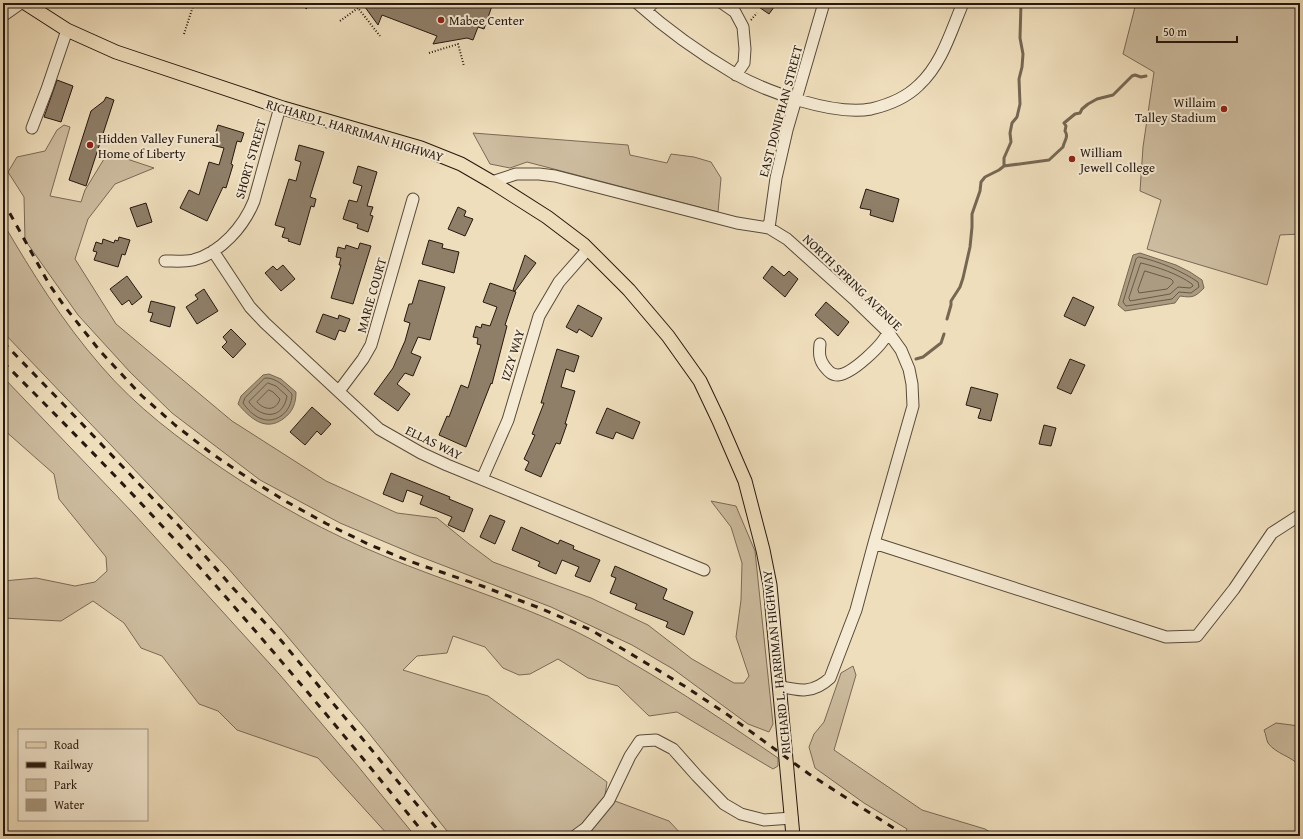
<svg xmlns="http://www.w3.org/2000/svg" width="1303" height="839" font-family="'Gentium Book Plus',serif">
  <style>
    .green { fill: #cdbc9f; stroke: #7a6a57 }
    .water { fill: #ab9b81; stroke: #766753 }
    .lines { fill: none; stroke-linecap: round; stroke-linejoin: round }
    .shore { stroke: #685a48; stroke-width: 1 }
    .stream { stroke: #766753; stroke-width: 3 }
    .building { fill: #8f7f69; stroke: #26180f }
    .minor-casing { stroke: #584a3a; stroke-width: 13 }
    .major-casing { stroke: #26180f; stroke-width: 15 }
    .path { stroke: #26180f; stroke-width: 2; stroke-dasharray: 1 2; stroke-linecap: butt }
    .minor { stroke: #f5ead3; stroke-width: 11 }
    .major { stroke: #efdebc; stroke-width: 13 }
    .rail { stroke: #26180f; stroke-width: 3; stroke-dasharray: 7 7; stroke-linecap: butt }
    .poi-dot { fill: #8f2418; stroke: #f5ead3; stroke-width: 1.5 }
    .labels { text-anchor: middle; stroke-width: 4; stroke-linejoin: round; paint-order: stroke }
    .poi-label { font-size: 13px; fill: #26180f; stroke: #f5ead3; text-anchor: start }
    .street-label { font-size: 13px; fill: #26180f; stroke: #f5ead3 }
  </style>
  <rect width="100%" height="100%" fill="#efdebc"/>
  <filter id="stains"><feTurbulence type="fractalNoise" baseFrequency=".005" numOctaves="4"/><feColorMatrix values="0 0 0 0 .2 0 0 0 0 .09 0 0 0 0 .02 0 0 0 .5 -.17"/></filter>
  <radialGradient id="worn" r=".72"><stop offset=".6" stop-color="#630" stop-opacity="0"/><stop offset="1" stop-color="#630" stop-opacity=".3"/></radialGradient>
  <path class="green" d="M 1136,3 L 1300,3 L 1300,234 L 1280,235 L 1267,285 L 1147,249 L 1161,200 L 1140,191 L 1143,147 L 1154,72 L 1123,54 Z
    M 64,125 L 70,127 L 50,196 L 81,202 L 85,190 L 104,159 L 121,157 L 154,168 L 115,184 L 88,219 L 75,259 L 116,324 L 232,421 L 326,481 L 397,513 L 437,518 L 469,544 L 493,562 L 591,598 L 648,625 L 692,659 L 734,683 L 744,683 L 749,676 L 736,637 L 741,600 L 742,563 L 731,527 L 711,501 L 736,506 L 755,551 L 773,724 L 769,732 L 748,724 L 673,669 L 632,645 L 551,607 L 416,555 L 340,523 L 260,480 L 172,413 L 130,372 L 78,315 L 25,240 L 24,197 L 8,172 L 17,157 L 45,151 L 57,130 Z
    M 473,133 L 628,145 L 630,155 L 667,163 L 671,154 L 694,157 L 711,162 L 721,178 L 718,212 L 527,162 L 510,168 L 490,164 Z
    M 3,223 C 33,274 62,321 101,366 C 136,407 179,439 223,469 C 273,503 327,533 384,556 C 446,582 512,601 573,630 C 593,640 613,651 632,663 C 682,692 730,725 778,758 L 778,766 L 773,769 L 677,712 L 649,716 L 618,686 L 588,678 L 558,659 L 530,674 L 519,675 L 503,668 L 485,647 L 453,636 L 447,653 L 417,656 L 403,670 L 488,696 L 607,782 L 604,802 L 581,829 L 570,836 L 451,836 L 368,732 L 282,630 L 227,567 L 150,486 L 3,332 Z
    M 3,377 L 134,514 L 280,675 L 357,765 L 415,836 L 389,836 L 318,758 L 237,730 L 218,711 L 199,704 L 162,656 L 141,648 L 124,623 L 93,601 L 61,621 L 3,618 L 3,581 L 36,578 L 75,586 L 95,582 L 107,571 L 106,557 L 59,499 L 54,474 L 3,429 Z
    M 853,666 L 856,675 L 834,750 L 922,810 L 985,829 L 997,836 L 904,836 L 907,829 L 864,803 L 815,768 L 809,747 L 814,734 L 824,722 L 841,673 Z
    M 1276,723 L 1299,726 L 1300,725 L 1300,766 C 1291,756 1276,754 1268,743 C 1266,739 1266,734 1264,730 Z
    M 615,801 L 669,821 L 683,836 L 586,836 Z"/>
  <path class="water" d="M 1140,253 L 1176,265 L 1190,272 L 1202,280 L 1204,288 C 1195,297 1193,298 1180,296 L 1175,303 L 1125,311 L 1118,305 L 1133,255 Z
    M 269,374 L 281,379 L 296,392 C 296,403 293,412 283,419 C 265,432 250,418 238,404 L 241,396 L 263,375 Z"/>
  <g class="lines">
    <path class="shore" d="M 1139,257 C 1158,261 1182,271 1198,282 L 1199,287 L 1191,293 L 1179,292 L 1172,299 L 1126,306 L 1123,302 L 1136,259 Z
      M 1141,263 C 1158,267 1178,274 1192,284 L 1193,286 L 1190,288 L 1178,287 L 1170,294 L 1130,301 L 1129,298 Z
      M 1145,271 L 1171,279 L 1173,281 L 1173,283 L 1167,289 L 1139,293 L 1138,290 Z
      M 265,378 C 276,377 285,387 292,394 C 292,403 288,411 281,416 C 266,426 252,416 243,403 L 245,398 Z
      M 268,383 L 276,386 L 287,396 C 283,420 261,419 249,402 Z
      M 269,390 L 273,392 L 280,399 C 276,411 265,411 257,402 Z"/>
    <path class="stream" d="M 1004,166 L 1004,158 L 1011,142 L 1010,133 L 1012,123 L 1017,117 L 1020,104 L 1019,79 L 1022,67 L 1023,54 L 1020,38 L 1021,3
      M 947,319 L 951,305 L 951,301 L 960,287 L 963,278 L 970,247 L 972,227 L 972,214 L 980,191 L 981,182 L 985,177 L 999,170 L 1004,166 L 1049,160 L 1063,147 C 1064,141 1069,137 1065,131 L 1066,126 L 1064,123 L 1075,114 L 1080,113 L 1082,109 L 1088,104 L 1097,99 L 1113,95 L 1132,76 L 1135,75 L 1141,77 L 1146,76
      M 916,359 L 923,357 L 941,343 L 944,334"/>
  </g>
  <path class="building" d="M 362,3 L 493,3 L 484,29 L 478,27 L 473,40 L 467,38 L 433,44 L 437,36 L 382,15 L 378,25 Z
    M 753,3 L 777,3 L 769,14 Z
    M 57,80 L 73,86 L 61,122 L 44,117 Z
    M 106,97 L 114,100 L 86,186 L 69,180 L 91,111 L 104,101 Z
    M 218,125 L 244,133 L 241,142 L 237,141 L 231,164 L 233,165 L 226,188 L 223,187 L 207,221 L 180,208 L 189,190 L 199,195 L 209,162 L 219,165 L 224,148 L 212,145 Z
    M 299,145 L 324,152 L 310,197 L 316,199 L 314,207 L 311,206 L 300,245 L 288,241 L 289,239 L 282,237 L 285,228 L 275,225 L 289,179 L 296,181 L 301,162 L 295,160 Z
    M 358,166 L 377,172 L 367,206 L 373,207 L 370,215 L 373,216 L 368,232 L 357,228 L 358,224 L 343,219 L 349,200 L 357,202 L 362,186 L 353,183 Z
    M 866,189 L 899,199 L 893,222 L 870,215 L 871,210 L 860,208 Z
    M 146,203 L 152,222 L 137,227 L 130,208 Z
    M 458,207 L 466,211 L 464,216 L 473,219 L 465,236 L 448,229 Z
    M 119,237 L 130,240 L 125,255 L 122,254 L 118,267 L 94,260 L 97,252 L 93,251 L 96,242 L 102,244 L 103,239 L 114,243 L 115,240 L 118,241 Z
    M 429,240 L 443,244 L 442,248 L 459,252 L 454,273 L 422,264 Z
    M 360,243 L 371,246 L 353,304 L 331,298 L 341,265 L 339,265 L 341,258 L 336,257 L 338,247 L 345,249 L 346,245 L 358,249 Z
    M 525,255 L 536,263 L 515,291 L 513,290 Z
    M 283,265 L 295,279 L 281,291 L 265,273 L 273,266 L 277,270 Z
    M 772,266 L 784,276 L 789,271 L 798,279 L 785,297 L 763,278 Z
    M 127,276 L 142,297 L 132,305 L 129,300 L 122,305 L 110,289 Z
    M 419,280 L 445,287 L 430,340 L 418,337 L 411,353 L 421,357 L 413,376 L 405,373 L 397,384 L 410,394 L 398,411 L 374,394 L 393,368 L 405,341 L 410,323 L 404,321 L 409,304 L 412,304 Z
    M 490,283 L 516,292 L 505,325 L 507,326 L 492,384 L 491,383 L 466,447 L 439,435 L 447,416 L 449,417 L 461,385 L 468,388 L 481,345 L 477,344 L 478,338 L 473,337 L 476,326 L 481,328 L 482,324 L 490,326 L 497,307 L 483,302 Z
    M 204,289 L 218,311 L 197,324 L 186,307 L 198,299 L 195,295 Z
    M 1073,297 L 1094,307 L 1085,326 L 1064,316 Z
    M 151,301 L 175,307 L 170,327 L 150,321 L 153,313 L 148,312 Z
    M 826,302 L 849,322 L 838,336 L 815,315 Z
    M 578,305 L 602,318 L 592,337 L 579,329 L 577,333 L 566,327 Z
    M 323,314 L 338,319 L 339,315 L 350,319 L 345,332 L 339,330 L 335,340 L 316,332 Z
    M 231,329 L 246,344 L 233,358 L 222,347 L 227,342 L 223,337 Z
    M 557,349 L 579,356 L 574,372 L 566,369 L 561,387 L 575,391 L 565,424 L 567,424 L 560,444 L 556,443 L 541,477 L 525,470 L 529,462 L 524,459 L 535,435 L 532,434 L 544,403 L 541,403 Z
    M 1070,359 L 1085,365 L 1071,394 L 1057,388 Z
    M 971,387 L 998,394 L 991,421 L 978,418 L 981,409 L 966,405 Z
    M 312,407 L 331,424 L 321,435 L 317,431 L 305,445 L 290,432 Z
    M 607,408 L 640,422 L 633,439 L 616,432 L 613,439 L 596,433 Z
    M 1044,425 L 1056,428 L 1051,446 L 1039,444 Z
    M 391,473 L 450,497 L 449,499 L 473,509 L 464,532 L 448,525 L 452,517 L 420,504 L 423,496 L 407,490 L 403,502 L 383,494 Z
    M 490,515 L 505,521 L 495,544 L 480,537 Z
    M 521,527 L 558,544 L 560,540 L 574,546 L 573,549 L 600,560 L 590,582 L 575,576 L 579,567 L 562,560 L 556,574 L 538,566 L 540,562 L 512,550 Z
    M 615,566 L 667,589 L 663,599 L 693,612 L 684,635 L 666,627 L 668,622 L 635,609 L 637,604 L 610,593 L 616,578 L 611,576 Z"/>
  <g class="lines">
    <g class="minor-casing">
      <path id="minor" d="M 637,3 C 667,30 701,54 735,74 C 767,92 834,116 871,109 C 888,105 907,97 919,85 C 942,64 951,31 963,3
        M 722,3 L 735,12 L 743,27 L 745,49 L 744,63 L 736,75
        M 646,10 L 653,3
        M 3,15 L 4,15 L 21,3
        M 32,128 L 47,89 L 67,30
        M 492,182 L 516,174 L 539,174 L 555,176 L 737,223 L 769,228 L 787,239 L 856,301 L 888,332 L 901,350 L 909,369 L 912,384 L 913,406 L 874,543 L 856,610 L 830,678 C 813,694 799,691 779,686
        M 769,228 L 776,178 L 787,130 L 824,3
        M 213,251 L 250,307 L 265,323 L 379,429 L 421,453 L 447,465 L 704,570
        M 165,261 C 174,261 184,262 193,260 C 221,253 244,226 254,201 L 280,107
        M 820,344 C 819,353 819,360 825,367 C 829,372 832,375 838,375 C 852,374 883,345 888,332
        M 339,391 L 363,359 L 371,345 L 413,199
        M 482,479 L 508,420 L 539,316 L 559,282 L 588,249
        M 874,543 L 1166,637 L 1197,636 L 1234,589 L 1272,533 L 1300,515
        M 575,836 L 586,828 L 609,800 L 630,756 L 640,741 L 656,740 L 673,749 L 697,776 L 724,804 L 741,814 L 764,820 L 792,818"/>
    </g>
    <g class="major-casing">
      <path id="major" d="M 25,3 L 67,30 L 116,52 L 283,108 L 421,148 L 461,164 L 492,182 L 547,217 L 584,245 L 629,290 L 668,336 L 700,381 L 719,421 L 745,481 L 763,550 L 770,585 L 793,836"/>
    </g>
    <path class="path" d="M 306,9 L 308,3
      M 751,20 L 757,13
      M 340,21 L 358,8 L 380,36
      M 184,34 L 194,3
      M 429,53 L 458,44 L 464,66"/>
    <use href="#minor" class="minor"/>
    <use href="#major" class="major"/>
    <path class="rail" d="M 3,201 L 49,284 L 65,307 L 100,351 L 141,395 L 175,425 L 211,453 L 248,478 L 287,502 L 327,524 L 368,544 L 409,561 L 482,586 L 537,607 L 591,630 L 686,687 L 728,715 L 809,774 L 906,836
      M 3,342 L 66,407 L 179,526 L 233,588 L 279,638 L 443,836
      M 3,362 C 74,433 144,504 210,579 C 284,663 356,749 426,836"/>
  </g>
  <g class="poi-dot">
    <circle cx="441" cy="20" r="4"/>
    <circle cx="1224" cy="109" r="4"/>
    <circle cx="90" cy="145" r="4"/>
    <circle cx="1072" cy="159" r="4"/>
  </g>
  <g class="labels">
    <g class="poi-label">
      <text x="449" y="25">Mabee Center</text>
      <text x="1216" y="107" text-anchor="end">Willaim<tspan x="1216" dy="15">Talley Stadium</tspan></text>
      <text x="98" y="143">Hidden Valley Funeral<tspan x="98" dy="15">Home of Liberty</tspan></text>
      <text x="1080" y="157">William<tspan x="1080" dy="15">Jewell College</tspan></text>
    </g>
    <g class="street-label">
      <text transform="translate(780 111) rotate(-75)" y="5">EAST DONIPHAN STREET</text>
      <text transform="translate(355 130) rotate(17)" y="5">RICHARD L. HARRIMAN HIGHWAY</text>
      <text transform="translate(250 159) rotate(-74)" y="5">SHORT STREET</text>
      <text transform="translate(853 282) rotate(44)" y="5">NORTH SPRING AVENUE</text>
      <text transform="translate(371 295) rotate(-74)" y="5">MARIE COURT</text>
      <text transform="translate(512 355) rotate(-73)" y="5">IZZY WAY</text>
      <text transform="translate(434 442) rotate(26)" y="5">ELLAS WAY</text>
      <text transform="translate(776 662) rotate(-96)" y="5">RICHARD L. HARRIMAN HIGHWAY</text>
    </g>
  </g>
  <rect width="1303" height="839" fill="none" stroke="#efdebc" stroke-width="16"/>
  <rect x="4" y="4" width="1295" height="831" fill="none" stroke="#26180f" stroke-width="2"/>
  <rect x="8" y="8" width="1287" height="823" fill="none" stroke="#26180f"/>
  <rect x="18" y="729" width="130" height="92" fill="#f5ead3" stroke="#a29685"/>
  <rect x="26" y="742" width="20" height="6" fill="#efdebc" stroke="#a29685"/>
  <text x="54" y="749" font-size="12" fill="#26180f">Road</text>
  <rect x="26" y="762" width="20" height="6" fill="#26180f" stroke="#a29685"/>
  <text x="54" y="769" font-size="12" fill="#26180f">Railway</text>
  <rect x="26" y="779" width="20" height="12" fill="#cdbc9f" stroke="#a29685"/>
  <text x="54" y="789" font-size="12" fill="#26180f">Park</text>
  <rect x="26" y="799" width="20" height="12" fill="#ab9b81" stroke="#a29685"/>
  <text x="54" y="809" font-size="12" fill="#26180f">Water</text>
  <path d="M1157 36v6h80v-6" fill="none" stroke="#26180f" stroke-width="2"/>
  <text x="1163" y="36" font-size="12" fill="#26180f" stroke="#f5ead3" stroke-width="3" paint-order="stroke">50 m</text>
  <rect width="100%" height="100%" filter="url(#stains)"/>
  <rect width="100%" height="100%" fill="url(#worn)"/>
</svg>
